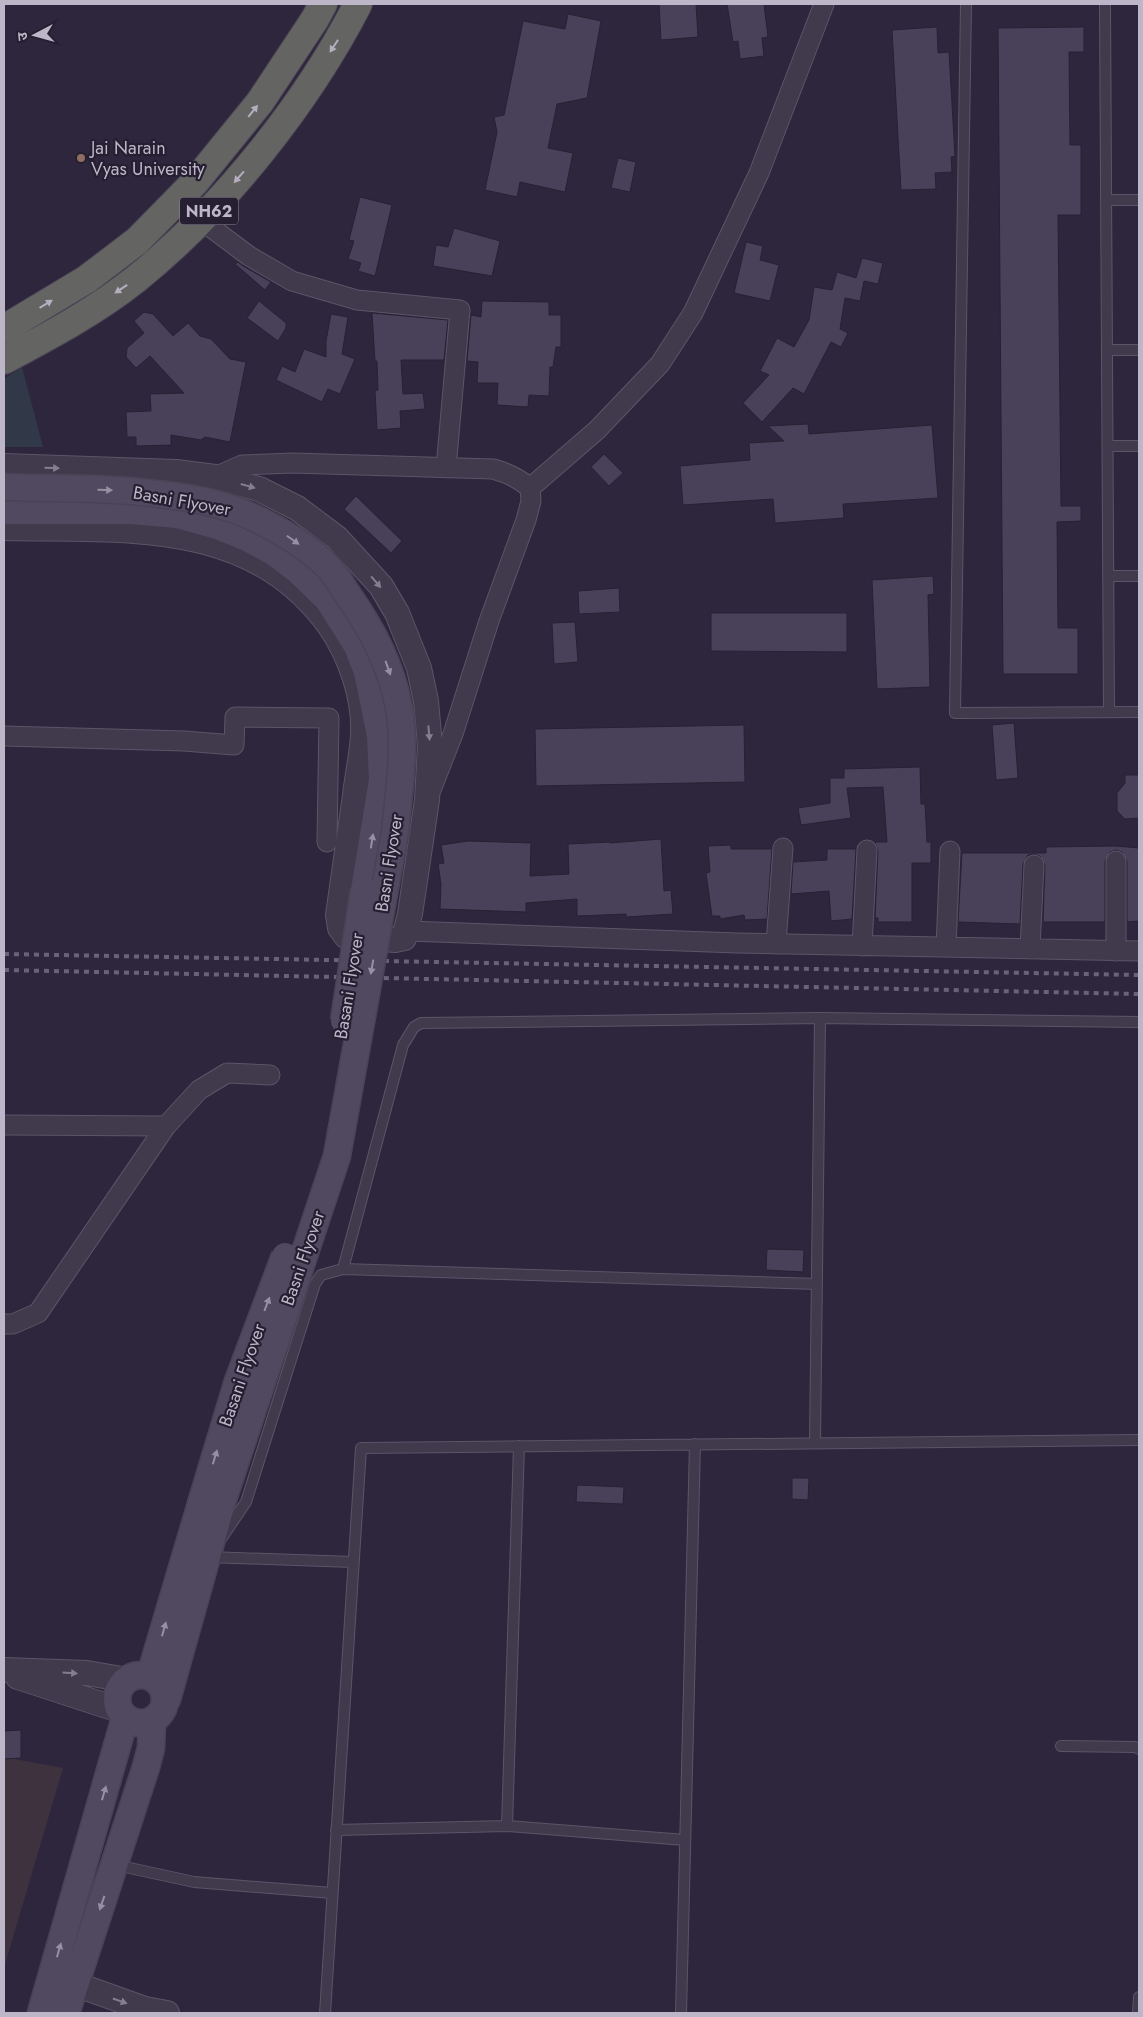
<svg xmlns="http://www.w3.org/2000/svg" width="1143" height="2017" font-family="Jost,'Noto Sans Devanagari',sans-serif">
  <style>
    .medical { fill: #3d323e }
    .green { fill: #313848 }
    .building { fill: #49415a; stroke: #282134 }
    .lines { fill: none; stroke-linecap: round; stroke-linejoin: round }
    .service-casing { stroke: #5c5568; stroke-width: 12 }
    .minor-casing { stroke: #5c5568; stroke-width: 21 }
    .tertiary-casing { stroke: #5c5568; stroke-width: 26 }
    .secondary-casing { stroke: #4a4356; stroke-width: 29 }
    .trunk-casing { stroke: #494255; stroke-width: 30 }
    .service { stroke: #413a4d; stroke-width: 10 }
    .minor { stroke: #413a4d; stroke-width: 19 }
    .tertiary { stroke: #413a4d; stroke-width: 24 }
    .secondary { stroke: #51495f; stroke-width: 26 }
    .trunk { stroke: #646562; stroke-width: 28 }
    .rail { stroke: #696278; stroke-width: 4; stroke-dasharray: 5 5; stroke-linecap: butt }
    .secondary-bridge-casing { stroke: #4a4356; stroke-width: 29; stroke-linecap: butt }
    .secondary-bridge { stroke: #51495f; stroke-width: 26 }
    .oneway { fill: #b4aebe }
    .oneway2 { fill: #857e91 }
    .oneway3 { fill: #9790a3 }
    .education-dot { fill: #8d6e63; stroke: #261f32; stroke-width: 2 }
    .labels { text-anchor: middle; stroke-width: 4.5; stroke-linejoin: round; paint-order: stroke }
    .shield { fill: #261f32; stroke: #90899b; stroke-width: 1 }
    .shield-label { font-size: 16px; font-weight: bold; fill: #bdb6c8 }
    .poi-label { font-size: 18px; fill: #bdb6c8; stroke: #261f32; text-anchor: start }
    .street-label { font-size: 18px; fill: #bdb6c8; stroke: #261f32 }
  </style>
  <rect width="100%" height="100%" fill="#2e263c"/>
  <path class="medical" d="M 4,1757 L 63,1768 L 4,1968 Z"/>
  <path class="green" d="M 22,367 L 43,447 L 4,447 L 4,379 Z"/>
  <path class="building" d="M 659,4 L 696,4 L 698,37 L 661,40 Z
    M 727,4 L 764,4 L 768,37 L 762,38 L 764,56 L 740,59 L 738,41 L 733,42 Z
    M 568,14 L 601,21 L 587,98 L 557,104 L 548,148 L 573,153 L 565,192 L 520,182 L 517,197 L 485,190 L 497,132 L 494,117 L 504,115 L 523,21 L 565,29 Z
    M 937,27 L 938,53 L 949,52 L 955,156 L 951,157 L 952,172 L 935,173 L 936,189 L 901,190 L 892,30 Z
    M 1084,27 L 1084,52 L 1069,52 L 1070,145 L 1081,145 L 1081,215 L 1058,215 L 1061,506 L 1081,506 L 1081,521 L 1057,522 L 1058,628 L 1078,628 L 1078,674 L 1003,674 L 998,28 Z
    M 618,158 L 636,162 L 630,192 L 611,188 Z
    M 360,197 L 392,205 L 375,276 L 358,271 L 361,263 L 348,259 L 354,241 L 349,240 Z
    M 454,228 L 500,241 L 492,276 L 433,266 L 436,245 L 448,247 Z
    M 746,242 L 763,246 L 760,260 L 779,265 L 770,301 L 734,293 Z
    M 862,258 L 883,263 L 878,284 L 864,281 L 860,301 L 845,298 L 840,329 L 848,333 L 841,347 L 831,342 L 804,394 L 793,388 L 762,422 L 743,403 L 769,375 L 760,371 L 777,338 L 794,347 L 809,320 L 814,287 L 832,290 L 837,272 L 856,278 Z
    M 238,262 L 243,266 L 271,282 L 265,290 L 235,264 Z
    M 259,301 L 286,323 L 286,328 L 278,341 L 247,318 Z
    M 482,301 L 549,302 L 549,315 L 561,315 L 561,347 L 556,347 L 553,367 L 550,367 L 549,396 L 529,395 L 528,407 L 497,405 L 498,383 L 477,383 L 478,362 L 467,361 L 471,315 L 481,317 Z
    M 144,312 L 153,314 L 173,336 L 188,323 L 200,336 L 211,339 L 230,359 L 246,362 L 230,442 L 205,437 L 201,440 L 171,435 L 171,445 L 136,446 L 136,437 L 127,437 L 126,412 L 151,411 L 150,394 L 184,393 L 150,356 L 136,368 L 126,357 L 127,348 L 144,333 L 134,321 Z
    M 372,313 L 448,320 L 444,360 L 401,360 L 403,394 L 423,393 L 425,409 L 400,411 L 401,428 L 377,430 L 375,391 L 378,390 L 377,361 L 375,361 Z
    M 331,314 L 348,317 L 342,354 L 355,359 L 340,394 L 328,389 L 322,402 L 276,380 L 282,366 L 295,372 L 304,349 L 326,357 L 326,341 Z
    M 808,424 L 809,434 L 932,425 L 938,498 L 843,504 L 844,518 L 775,523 L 773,499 L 683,505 L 680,466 L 750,460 L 749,443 L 784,441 L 768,426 Z
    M 604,454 L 623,473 L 609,486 L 591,467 Z
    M 356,496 L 402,541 L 391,553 L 344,509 Z
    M 933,576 L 934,594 L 928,595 L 930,687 L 877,689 L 872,580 Z
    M 619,588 L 620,612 L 579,614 L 578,591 Z
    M 711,613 L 847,613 L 847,652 L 711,651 Z
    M 575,622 L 578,662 L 554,664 L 552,623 Z
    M 1014,723 L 1018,778 L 996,780 L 992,725 Z
    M 744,725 L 745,782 L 536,786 L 535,729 Z
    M 920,767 L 921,804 L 925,804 L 927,842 L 931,842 L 931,863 L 912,863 L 912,922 L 878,922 L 878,918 L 875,918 L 878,851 L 875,842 L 887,842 L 883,787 L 847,788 L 851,818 L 801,825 L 798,808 L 830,803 L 830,778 L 844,778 L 844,769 Z
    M 1125,775 L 1139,775 L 1139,818 L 1125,819 L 1117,811 L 1117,793 L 1125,783 Z
    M 661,839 L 664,891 L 671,890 L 673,914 L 626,917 L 626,914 L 577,916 L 577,899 L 526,903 L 526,912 L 440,909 L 441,884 L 438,864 L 444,863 L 441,845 L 468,841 L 531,843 L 530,876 L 569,874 L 568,844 L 610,842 L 610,843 Z
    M 731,845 L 731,849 L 772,849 L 767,919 L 745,920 L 744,915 L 720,919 L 720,916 L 712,916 L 706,873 L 710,872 L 708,846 Z
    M 1115,846 L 1139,848 L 1139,921 L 1127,922 L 1127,861 L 1122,852 L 1116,850 L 1110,852 L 1105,861 L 1105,922 L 1043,922 L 1045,865 L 1040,856 L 1034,854 L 1028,855 L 1023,864 L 1020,924 L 958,922 L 962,853 L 1046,853 L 1046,847 Z
    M 827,849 L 856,849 L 852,919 L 831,921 L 829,891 L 791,894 L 793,862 L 827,860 Z
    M 767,1249 L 804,1250 L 803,1272 L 766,1270 Z
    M 792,1478 L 809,1478 L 808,1500 L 792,1499 Z
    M 577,1485 L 624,1487 L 623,1504 L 576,1502 Z
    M 21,1730 L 21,1758 L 4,1759 L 4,1731 Z"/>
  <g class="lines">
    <g class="service-casing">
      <path id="service" d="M 966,4 L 955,713 L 1139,712
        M 1105,4 L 1109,712
        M 1106,200 L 1139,200
        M 1107,350 L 1139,350
        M 1108,446 L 1139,446
        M 1108,576 L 1139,576
        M 820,1018 L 1139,1022
        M 343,1269 L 403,1045 L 414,1027 L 421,1023 L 820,1018 L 815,1443
        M 221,1539 L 246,1502 L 315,1284 L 321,1275 L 343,1269 L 817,1284
        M 208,1557 L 353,1562
        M 1061,1746 L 1135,1747 L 1139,1749
        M 507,1826 L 519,1446
        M 336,1830 L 507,1826 L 685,1840
        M 116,1865 L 194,1882 L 332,1893
        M 325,2013 L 361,1448 L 1139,1440
        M 681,2013 L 695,1444
        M 1138,2013 L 1139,1997"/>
    </g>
    <g class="minor-casing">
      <path id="minor" d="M 201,220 L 249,256 L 292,281 L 357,300 L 460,310 L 446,468
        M 215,477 L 242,465 L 293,463 L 493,469 C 508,473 519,478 530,488 L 531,501 L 526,520 L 489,621 L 453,734 L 431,790
        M 530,488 L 597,430 L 660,364 L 693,313 L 759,173 L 824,4
        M 4,736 L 184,741 L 234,745 L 235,717 L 329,718 L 327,842
        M 408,931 L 737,943 L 1139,951
        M 776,944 L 783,848
        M 862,946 L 867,850
        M 946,947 L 950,851
        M 1030,949 L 1034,865
        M 1116,951 L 1116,861
        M 4,1125 L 166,1126
        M 4,1324 L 13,1324 L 38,1313 L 166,1126 L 199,1090 L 227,1073 L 270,1075"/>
    </g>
    <g class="tertiary-casing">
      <path id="tertiary" d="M 4,466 L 176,472 L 215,477 L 259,489 L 297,508 L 337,538 L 381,586 L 397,613 L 419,668 L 426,701 L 430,746 L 427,800 L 410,914 L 404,938 L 395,940 L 346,936 L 340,928 L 338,915 C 344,875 349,835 355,795 C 357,776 362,755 363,735 C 365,698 350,655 329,625 C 249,516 124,531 4,528
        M 4,1670 L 87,1673 L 127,1680
        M 18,1677 L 119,1710
        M 58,1978 L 145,2009 L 167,2013"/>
    </g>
    <g class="secondary-casing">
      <path id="secondary" d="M 4,511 L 131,511 L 177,515 L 217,526 L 247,538 L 273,552 L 298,571 L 328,600 L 357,646 L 367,672 L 380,736 L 382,780 L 364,890
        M117 1699a24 24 0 1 1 48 0a24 24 0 1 1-48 0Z
        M 150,1676 L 201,1504
        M 167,1699 L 223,1499
        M 41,2013 L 125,1718
        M 66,2013 L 146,1767 L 151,1748 L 152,1722"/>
    </g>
    <g class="trunk-casing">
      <path id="trunk" d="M 4,329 L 87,279 L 137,241 L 195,182 L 260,102 L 315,19 L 323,4
        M 4,360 C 49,336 96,311 136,279 C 223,209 307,103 358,4"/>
    </g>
    <use href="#service" class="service"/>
    <use href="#minor" class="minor"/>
    <use href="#tertiary" class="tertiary"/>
    <use href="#secondary" class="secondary"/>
    <use href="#trunk" class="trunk"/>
    <path class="rail" d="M 4,954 L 1139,975
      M 4,970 L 1139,994"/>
    <g class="secondary-bridge-casing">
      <path id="secondary-bridge" d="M 4,487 C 55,489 108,487 158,494 C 186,497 217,502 243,513 C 271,525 301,542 323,562 C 332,570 340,582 346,592 C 371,628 391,664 399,708 C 406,749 399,791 395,832 L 337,1156 L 223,1499
        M 344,1021 L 364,890
        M 201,1504 L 238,1381 L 285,1256"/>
    </g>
    <use href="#secondary-bridge" class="secondary-bridge"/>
  </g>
  <defs><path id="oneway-solid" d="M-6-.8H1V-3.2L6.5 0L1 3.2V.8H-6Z" transform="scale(1.25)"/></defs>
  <g class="oneway">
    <use href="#oneway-solid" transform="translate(334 46) rotate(123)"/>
    <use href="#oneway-solid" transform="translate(253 111) rotate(-51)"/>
    <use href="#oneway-solid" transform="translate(239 177) rotate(131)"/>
    <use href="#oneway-solid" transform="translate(121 289) rotate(146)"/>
    <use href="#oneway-solid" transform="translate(46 304) rotate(-31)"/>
  </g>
  <g class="oneway2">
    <use href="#oneway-solid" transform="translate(52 468) rotate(2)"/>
    <use href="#oneway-solid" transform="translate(248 486) rotate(16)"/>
    <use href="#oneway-solid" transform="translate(376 582) rotate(49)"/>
    <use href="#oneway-solid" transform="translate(429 733) rotate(85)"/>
    <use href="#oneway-solid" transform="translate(70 1673) rotate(3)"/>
    <use href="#oneway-solid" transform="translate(120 2001) rotate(19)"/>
  </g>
  <g class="oneway3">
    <use href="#oneway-solid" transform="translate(105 490) rotate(1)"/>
    <use href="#oneway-solid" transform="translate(293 540) rotate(35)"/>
    <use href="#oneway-solid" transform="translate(388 668) rotate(70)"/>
    <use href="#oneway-solid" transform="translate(372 841) rotate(-81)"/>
    <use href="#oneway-solid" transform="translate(372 967) rotate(100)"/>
    <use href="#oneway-solid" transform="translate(267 1304) rotate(-69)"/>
    <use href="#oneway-solid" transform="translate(215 1457) rotate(-73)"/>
    <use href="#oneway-solid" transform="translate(164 1629) rotate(-74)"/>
    <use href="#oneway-solid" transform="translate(104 1793) rotate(-74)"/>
    <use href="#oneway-solid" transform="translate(102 1903) rotate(109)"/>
    <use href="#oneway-solid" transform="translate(59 1950) rotate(-74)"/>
  </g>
  <circle class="education-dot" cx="81" cy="158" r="5"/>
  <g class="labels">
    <rect class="shield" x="180" y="197.5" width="58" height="27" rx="4"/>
    <g class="shield-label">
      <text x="209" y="217">NH62</text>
    </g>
    <g class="poi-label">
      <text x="91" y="154">Jai Narain<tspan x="91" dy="21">Vyas University</tspan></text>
    </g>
    <g class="street-label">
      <text transform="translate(182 501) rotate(10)" y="6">Basni Flyover</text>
      <text transform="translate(389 863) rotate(-81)" y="6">Basni Flyover</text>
      <text transform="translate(349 986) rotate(-81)" y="6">Basani Flyover</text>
      <text transform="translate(303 1258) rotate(-71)" y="6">Basni Flyover</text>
      <text transform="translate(242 1375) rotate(-71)" y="6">Basani Flyover</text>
    </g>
  </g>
  <rect width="1143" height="2017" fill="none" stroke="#bdb6c8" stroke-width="10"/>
  <g transform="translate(35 35) rotate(264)" stroke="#261f32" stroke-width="4" paint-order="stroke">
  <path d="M0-4L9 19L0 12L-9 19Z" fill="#bdb6c8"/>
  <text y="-8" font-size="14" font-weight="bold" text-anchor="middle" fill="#bdb6c8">उ</text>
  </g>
</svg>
